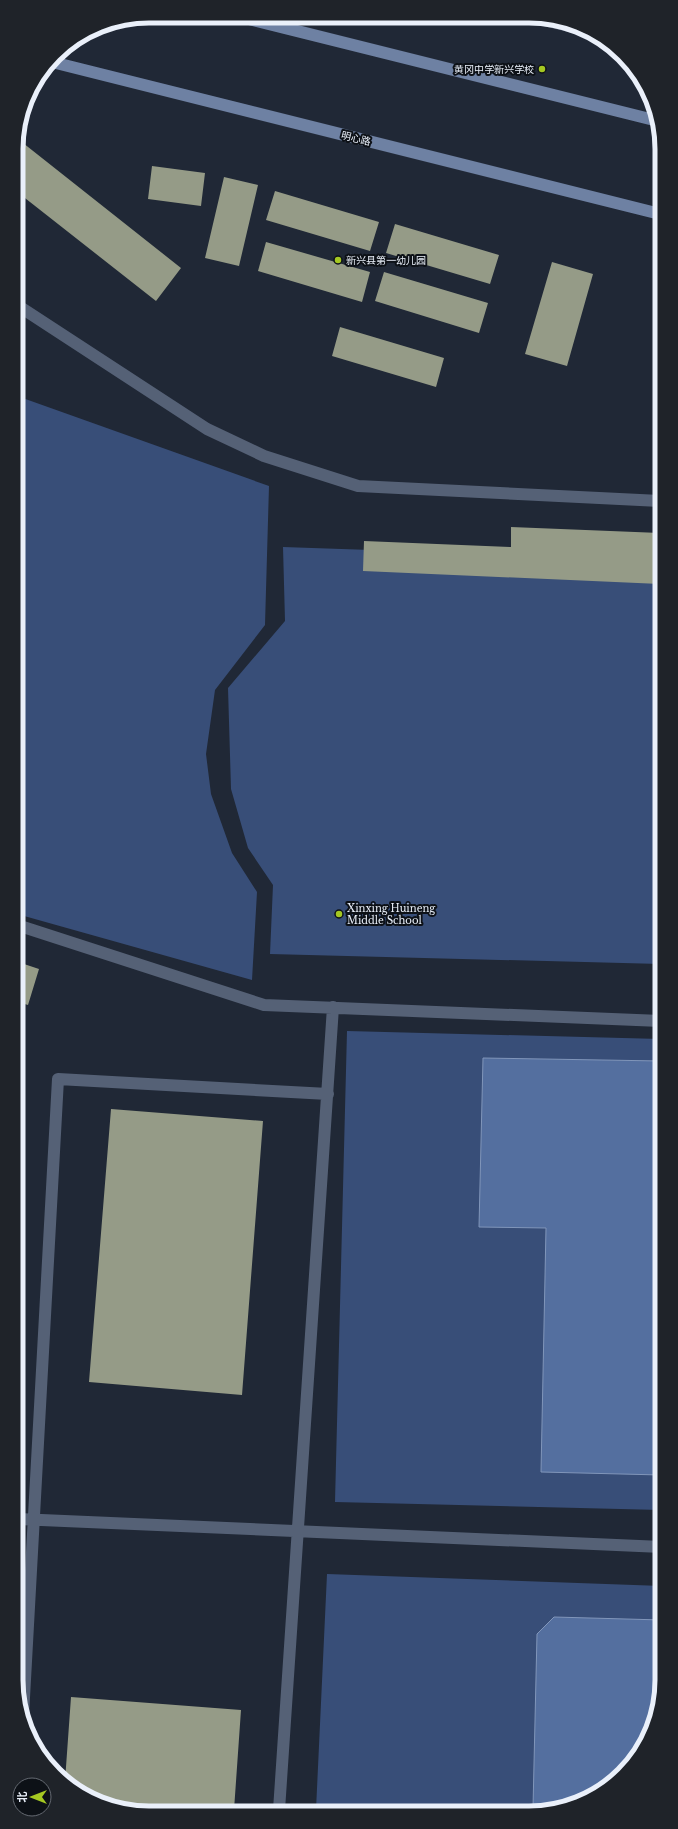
<svg xmlns="http://www.w3.org/2000/svg" width="678" height="1829" font-family="'Libre Baskerville','Noto Sans SC',serif">
  <style>
    .green { fill: #384e78 }
    .water { fill: #546f9f; stroke: #8196ba }
    .building { fill: #959b87 }
    .lines { fill: none; stroke-linecap: round; stroke-linejoin: round }
    .lane { stroke: #556176; stroke-width: 12 }
    .secondary { stroke: #6e81a3; stroke-width: 12 }
    .poi-dot { fill: #a5c822; stroke: #0d1117; stroke-width: 1.5 }
    .labels { text-anchor: middle; stroke-width: 4; stroke-linejoin: round; paint-order: stroke }
    .poi-label { font-size: 10px; fill: #eaf0fa; stroke: #0d1117; text-anchor: start }
    .street-label { font-size: 10px; fill: #eaf0fa; stroke: #0d1117 }
    .rim { fill: none; stroke: #eaf0fa; stroke-width: 5 }
  </style>
  <rect width="100%" height="100%" fill="#202836"/>
  <path class="green" d="M 17,396 L 269,486 L 265,625 L 215,690 L 206,754 L 211,794 L 232,853 L 257,892 L 252,980 L 17,914 Z
    M 283,547 L 660,560 L 661,964 L 270,954 L 273,885 L 248,848 L 231,789 L 228,688 L 285,621 Z
    M 347,1031 L 661,1039 L 661,1510 L 335,1502 Z
    M 327,1574 L 662,1586 L 662,1688 L 652,1730 L 629,1767 L 595,1795 L 555,1810 L 316,1810 Z"/>
  <path class="water" d="M 483,1058 L 661,1061 L 661,1475 L 541,1472 L 546,1228 L 479,1227 Z
    M 554,1617 L 662,1620 C 662,1642 663,1665 662,1687 C 658,1734 627,1783 582,1800 C 563,1807 553,1813 533,1808 L 537,1634 Z"/>
  <path class="building" d="M 23,143 L 181,268 L 156,301 L 16,191 L 16,151 Z
    M 152,166 L 205,173 L 201,206 L 148,199 Z
    M 224,177 L 258,185 L 239,266 L 205,258 Z
    M 275,191 L 379,222 L 370,251 L 266,220 Z
    M 395,224 L 499,255 L 490,284 L 386,253 Z
    M 266,242 L 370,272 L 362,302 L 258,271 Z
    M 552,262 L 593,274 L 567,366 L 525,354 Z
    M 384,272 L 488,303 L 479,333 L 375,301 Z
    M 340,327 L 444,358 L 436,387 L 332,356 Z
    M 511,527 L 660,533 L 660,584 L 363,571 L 364,541 L 511,547 Z
    M 18,962 L 39,969 L 28,1005 L 18,1002 Z
    M 111,1109 L 263,1121 L 242,1395 L 89,1382 Z
    M 71,1697 L 241,1710 L 234,1810 L 124,1810 L 90,1799 L 65,1781 Z"/>
  <g class="lines">
    <path class="lane" d="M 540,19 L 585,30
      M 17,305 L 207,429 L 264,456 L 358,486 L 660,501
      M 17,925 L 264,1005 L 661,1021
      M 18,1519 L 662,1547
      M 23,1716 L 58,1079 L 328,1094
      M 279,1810 L 333,1007"/>
    <path class="secondary" d="M 241,17 L 658,121
      M 52,62 L 660,214"/>
  </g>
  <g class="poi-dot">
    <circle cx="542" cy="69" r="4"/>
    <circle cx="338" cy="260" r="4"/>
    <circle cx="339" cy="914" r="4"/>
  </g>
  <g class="labels">
    <g class="poi-label">
      <text x="534" y="73" text-anchor="end">黄冈中学新兴学校</text>
      <text x="346" y="264">新兴县第一幼儿园</text>
      <text x="347" y="912">Xinxing Huineng<tspan x="347" dy="12">Middle School</tspan></text>
    </g>
    <g class="street-label">
      <text transform="translate(356 138) rotate(14)" y="4">明心路</text>
    </g>
  </g>
  <path d="M0 0H678V1829H0ZM149 23H529A126 126 0 0 1 655 149V1680A126 126 0 0 1 529 1806H149A126 126 0 0 1 23 1680V149A126 126 0 0 1 149 23Z" fill="#1f2329" fill-rule="evenodd"/>
  <path class="rim" d="M149 23H529A126 126 0 0 1 655 149V1680A126 126 0 0 1 529 1806H149A126 126 0 0 1 23 1680V149A126 126 0 0 1 149 23Z"/>
  <g transform="translate(32 1797) rotate(270)"><circle r="19" fill="#0d1117" stroke="#656a72"/>
  <path d="M0-3L7 15L0 10L-7 15Z" fill="#a5c822"/>
  <text y="-6" font-size="11" font-weight="bold" text-anchor="middle" fill="#eaf0fa">北</text>
  </g>
</svg>
